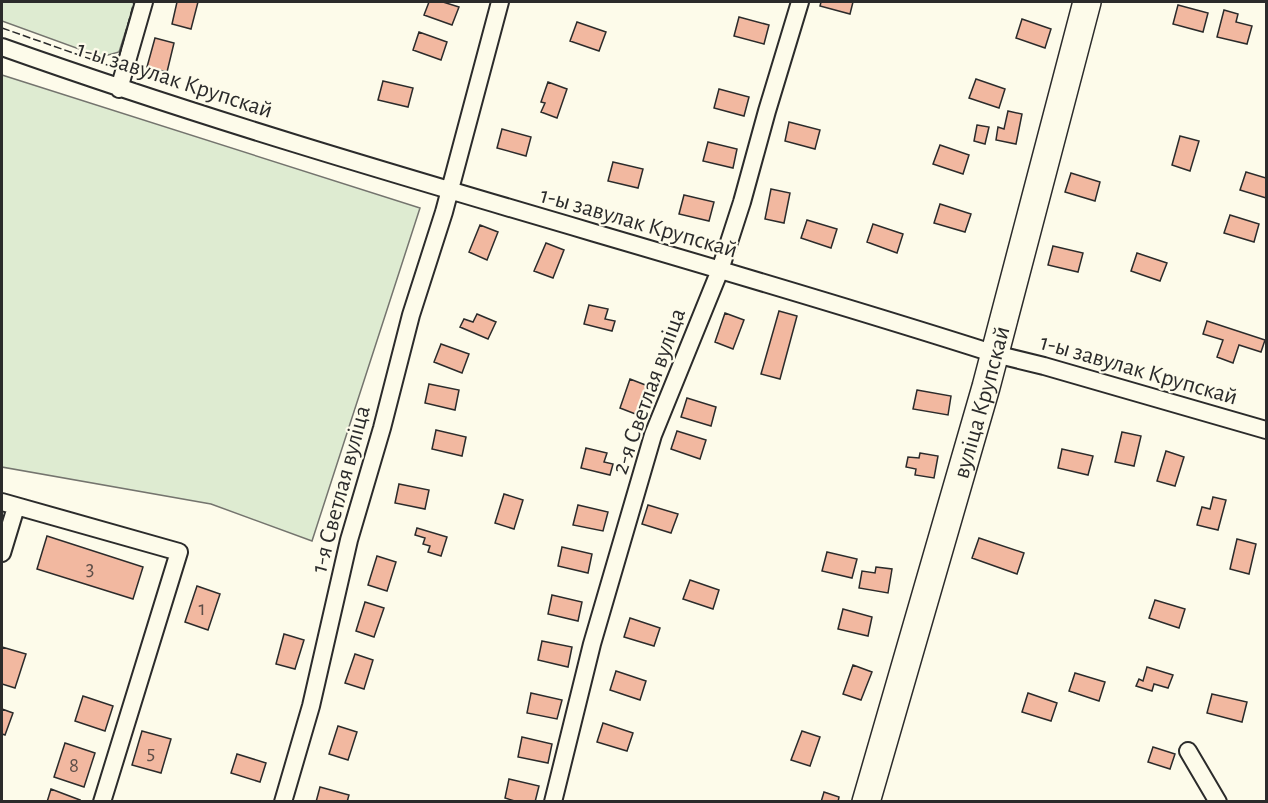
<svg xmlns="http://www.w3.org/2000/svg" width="1268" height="803" font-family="'Alegreya Sans',sans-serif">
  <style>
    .green { fill: #deebd1; stroke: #74746e; stroke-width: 1.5 }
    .building { fill: #f2b8a0; stroke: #2b2b2b; stroke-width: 1.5 }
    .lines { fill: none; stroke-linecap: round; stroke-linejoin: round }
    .street-casing { stroke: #2b2b2b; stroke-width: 20 }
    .primary-casing { stroke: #2b2b2b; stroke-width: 30 }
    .street { stroke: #fdfbea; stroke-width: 16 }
    .primary { stroke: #fdfbea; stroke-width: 27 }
    .fence { stroke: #2b2b2b; stroke-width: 1.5; stroke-dasharray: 8 3; stroke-linecap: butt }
    .labels { text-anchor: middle; stroke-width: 4.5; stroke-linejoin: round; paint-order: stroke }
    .number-label { font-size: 21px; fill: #5d4e48 }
    .street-label { font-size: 24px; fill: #2b2b2b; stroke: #fdfbea }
  </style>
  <rect width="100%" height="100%" fill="#fdfbea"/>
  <path class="green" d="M 2,2 L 135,2 L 119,52 L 101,57 L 2,21 Z
    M 2,75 L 420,208 L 312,541 L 211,504 L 2,467 Z"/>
  <path class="building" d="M 177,2 L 198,2 L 191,29 L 172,24 Z
    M 429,2 L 443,2 L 459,7 L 452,25 L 424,15 Z
    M 821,2 L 853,2 L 850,14 L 820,6 Z
    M 1178,5 L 1208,13 L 1203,32 L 1173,24 Z
    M 1224,10 L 1238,14 L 1236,22 L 1252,26 L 1247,44 L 1217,37 Z
    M 739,17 L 769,25 L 764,44 L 734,36 Z
    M 1022,19 L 1051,29 L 1045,48 L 1016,38 Z
    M 577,22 L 606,32 L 599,51 L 570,41 Z
    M 419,32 L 447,42 L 441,60 L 413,50 Z
    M 155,38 L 174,43 L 167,72 L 147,67 Z
    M 976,79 L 1005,89 L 999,108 L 969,98 Z
    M 383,81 L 413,88 L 408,107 L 378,100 Z
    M 548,82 L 567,89 L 557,118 L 541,112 L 545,103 L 541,102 Z
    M 719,89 L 749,97 L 744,116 L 714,108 Z
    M 1008,111 L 1022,114 L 1016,144 L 996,140 L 998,127 L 1004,129 Z
    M 789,122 L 820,130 L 815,149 L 785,141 Z
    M 977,125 L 989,127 L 985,144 L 974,141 Z
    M 502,129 L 531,137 L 526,156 L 497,148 Z
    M 1180,136 L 1199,141 L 1190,171 L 1172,165 Z
    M 708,142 L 737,149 L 733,168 L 703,161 Z
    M 940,145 L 969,155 L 963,174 L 933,164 Z
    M 613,162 L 643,169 L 638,188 L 608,181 Z
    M 1246,172 L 1266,178 L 1266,198 L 1240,190 Z
    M 1071,173 L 1100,182 L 1095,201 L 1065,192 Z
    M 771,189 L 790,193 L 784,223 L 765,219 Z
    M 684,195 L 714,202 L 709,221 L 679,214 Z
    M 940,204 L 971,214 L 965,232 L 934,223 Z
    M 1230,215 L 1259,224 L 1254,242 L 1224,233 Z
    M 807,220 L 837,229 L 831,248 L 801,238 Z
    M 873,224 L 903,234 L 897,253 L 867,242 Z
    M 480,225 L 498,232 L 487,260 L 469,252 Z
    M 546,243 L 564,250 L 553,278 L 534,271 Z
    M 1053,246 L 1083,253 L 1078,272 L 1048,265 Z
    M 1137,253 L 1167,263 L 1160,281 L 1131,271 Z
    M 589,305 L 608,309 L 605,319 L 615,321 L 612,331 L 584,324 Z
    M 779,311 L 797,316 L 780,379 L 761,374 Z
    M 725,313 L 744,320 L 733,349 L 715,342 Z
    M 477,314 L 496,322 L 488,339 L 460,327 L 464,319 L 473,322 Z
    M 1207,321 L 1265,340 L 1261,352 L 1239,345 L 1233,363 L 1217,357 L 1223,340 L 1203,334 Z
    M 441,344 L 469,354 L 462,373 L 434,362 Z
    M 630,379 L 648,386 L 638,415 L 620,408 Z
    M 429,384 L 459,390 L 455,410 L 425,403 Z
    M 917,390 L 951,396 L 948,415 L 913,409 Z
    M 687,398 L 716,407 L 711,426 L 681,417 Z
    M 436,430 L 466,437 L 462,456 L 432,449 Z
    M 677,431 L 706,440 L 700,459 L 671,449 Z
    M 1122,432 L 1141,436 L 1134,466 L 1115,462 Z
    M 586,448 L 607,453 L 604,462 L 613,464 L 610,475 L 581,468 Z
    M 1062,449 L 1093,456 L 1088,475 L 1058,468 Z
    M 1166,451 L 1184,457 L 1175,486 L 1157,481 Z
    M 920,453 L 938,456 L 934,478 L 915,475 L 916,469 L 906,467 L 908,457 L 919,458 Z
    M 399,484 L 429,490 L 425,509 L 395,503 Z
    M 504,494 L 523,500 L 514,529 L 495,523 Z
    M 1213,497 L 1226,500 L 1218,530 L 1197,525 L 1202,507 L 1210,509 Z
    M 578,505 L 608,512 L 603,531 L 573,525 Z
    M 648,505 L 678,514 L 671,533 L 642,524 Z
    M 417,528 L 447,537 L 441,556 L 428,552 L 430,546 L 423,544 L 425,538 L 415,535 Z
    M 47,536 L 143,567 L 133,599 L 37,569 Z
    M 979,538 L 1024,553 L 1017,574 L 972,558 Z
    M 1237,539 L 1256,544 L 1249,574 L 1230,569 Z
    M 562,547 L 592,554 L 588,573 L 558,566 Z
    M 827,552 L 857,559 L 852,578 L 822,571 Z
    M 377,556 L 396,562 L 387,591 L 368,585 Z
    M 876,567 L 892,569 L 888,593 L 859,588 L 862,571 L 875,573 Z
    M 690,580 L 719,590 L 713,609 L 683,599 Z
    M 197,586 L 220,594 L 208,630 L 185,622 Z
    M 552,595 L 582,602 L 578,621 L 548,614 Z
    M 1155,600 L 1185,609 L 1179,628 L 1149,618 Z
    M 365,602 L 384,608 L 374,637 L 356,631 Z
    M 843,609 L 872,617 L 868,636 L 838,629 Z
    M 630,618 L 660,628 L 654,646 L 624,637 Z
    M 284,634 L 304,640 L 295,669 L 276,664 Z
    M 542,641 L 572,647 L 568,667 L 538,660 Z
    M 2,647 L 26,654 L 15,688 L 2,684 Z
    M 355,654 L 373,660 L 364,689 L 345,683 Z
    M 853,665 L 872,672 L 861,700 L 843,694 Z
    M 1147,667 L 1173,675 L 1168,688 L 1154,684 L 1152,691 L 1136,686 L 1139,679 L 1143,681 Z
    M 616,671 L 646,681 L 640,700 L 610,690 Z
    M 1075,673 L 1105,682 L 1099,701 L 1069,691 Z
    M 531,693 L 562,700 L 557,719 L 527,713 Z
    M 1028,693 L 1057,703 L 1051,721 L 1022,712 Z
    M 1212,694 L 1247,702 L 1242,722 L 1207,713 Z
    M 83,696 L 113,706 L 105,731 L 75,721 Z
    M 2,709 L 13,713 L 5,735 L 2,734 Z
    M 603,723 L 633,733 L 627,751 L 597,742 Z
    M 338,726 L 357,732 L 348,760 L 329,754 Z
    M 142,731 L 171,739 L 161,773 L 132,765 Z
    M 802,731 L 820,737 L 810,766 L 791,760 Z
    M 522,737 L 552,744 L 548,763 L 518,757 Z
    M 65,743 L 95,753 L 84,787 L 54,777 Z
    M 1153,747 L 1175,754 L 1170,769 L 1148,762 Z
    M 237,754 L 266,763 L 260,782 L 231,773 Z
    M 509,779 L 539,786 L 535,802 L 518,802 L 505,798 Z
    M 320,787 L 349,795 L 347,802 L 316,802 Z
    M 51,789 L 80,800 L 79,802 L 47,802 Z
    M 824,792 L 839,797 L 838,802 L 821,802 Z"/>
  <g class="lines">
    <g class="street-casing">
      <path id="street" d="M 2,47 C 328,163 665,248 995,354 L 1044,366 L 1266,430
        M 119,89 L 144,2
        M 2,502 L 179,552 L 102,802
        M 2,553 L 16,507
        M 1188,751 L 1218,802
        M 283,802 L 311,706 L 349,540 L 382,428 L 411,315 L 444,212 L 500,2
        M 553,802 L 592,644 L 653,435 L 720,270 L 742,202 L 767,111 L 800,2"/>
    </g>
    <g class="primary-casing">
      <g id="primary">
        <path id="s1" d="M 866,802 L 986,387 L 1087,2"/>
      </g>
    </g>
    <use href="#street" class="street"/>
    <use href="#primary" class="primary"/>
    <path class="fence" d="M 2,28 L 116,68 L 134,2"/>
  </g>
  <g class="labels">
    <g class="number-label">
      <text x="90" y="575">3</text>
      <text x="202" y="615">1</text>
      <text x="151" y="759">5</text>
      <text x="74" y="772">8</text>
    </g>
    <g class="street-label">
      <text transform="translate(175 79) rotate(18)" y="8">1-ы завулак Крупскай</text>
      <text transform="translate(639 222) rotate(16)" y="8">1-ы завулак Крупскай</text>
      <text transform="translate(1139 369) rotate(16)" y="8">1-ы завулак Крупскай</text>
      <text transform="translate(648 391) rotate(-70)" y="8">2-я Светлая вуліца</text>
      <text dy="8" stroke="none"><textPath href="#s1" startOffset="416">вуліца Крупскай</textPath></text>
      <text transform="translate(340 489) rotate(-75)" y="8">1-я Светлая вуліца</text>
    </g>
  </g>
  <rect width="1268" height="803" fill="none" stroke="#2b2b2b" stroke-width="6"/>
</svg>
